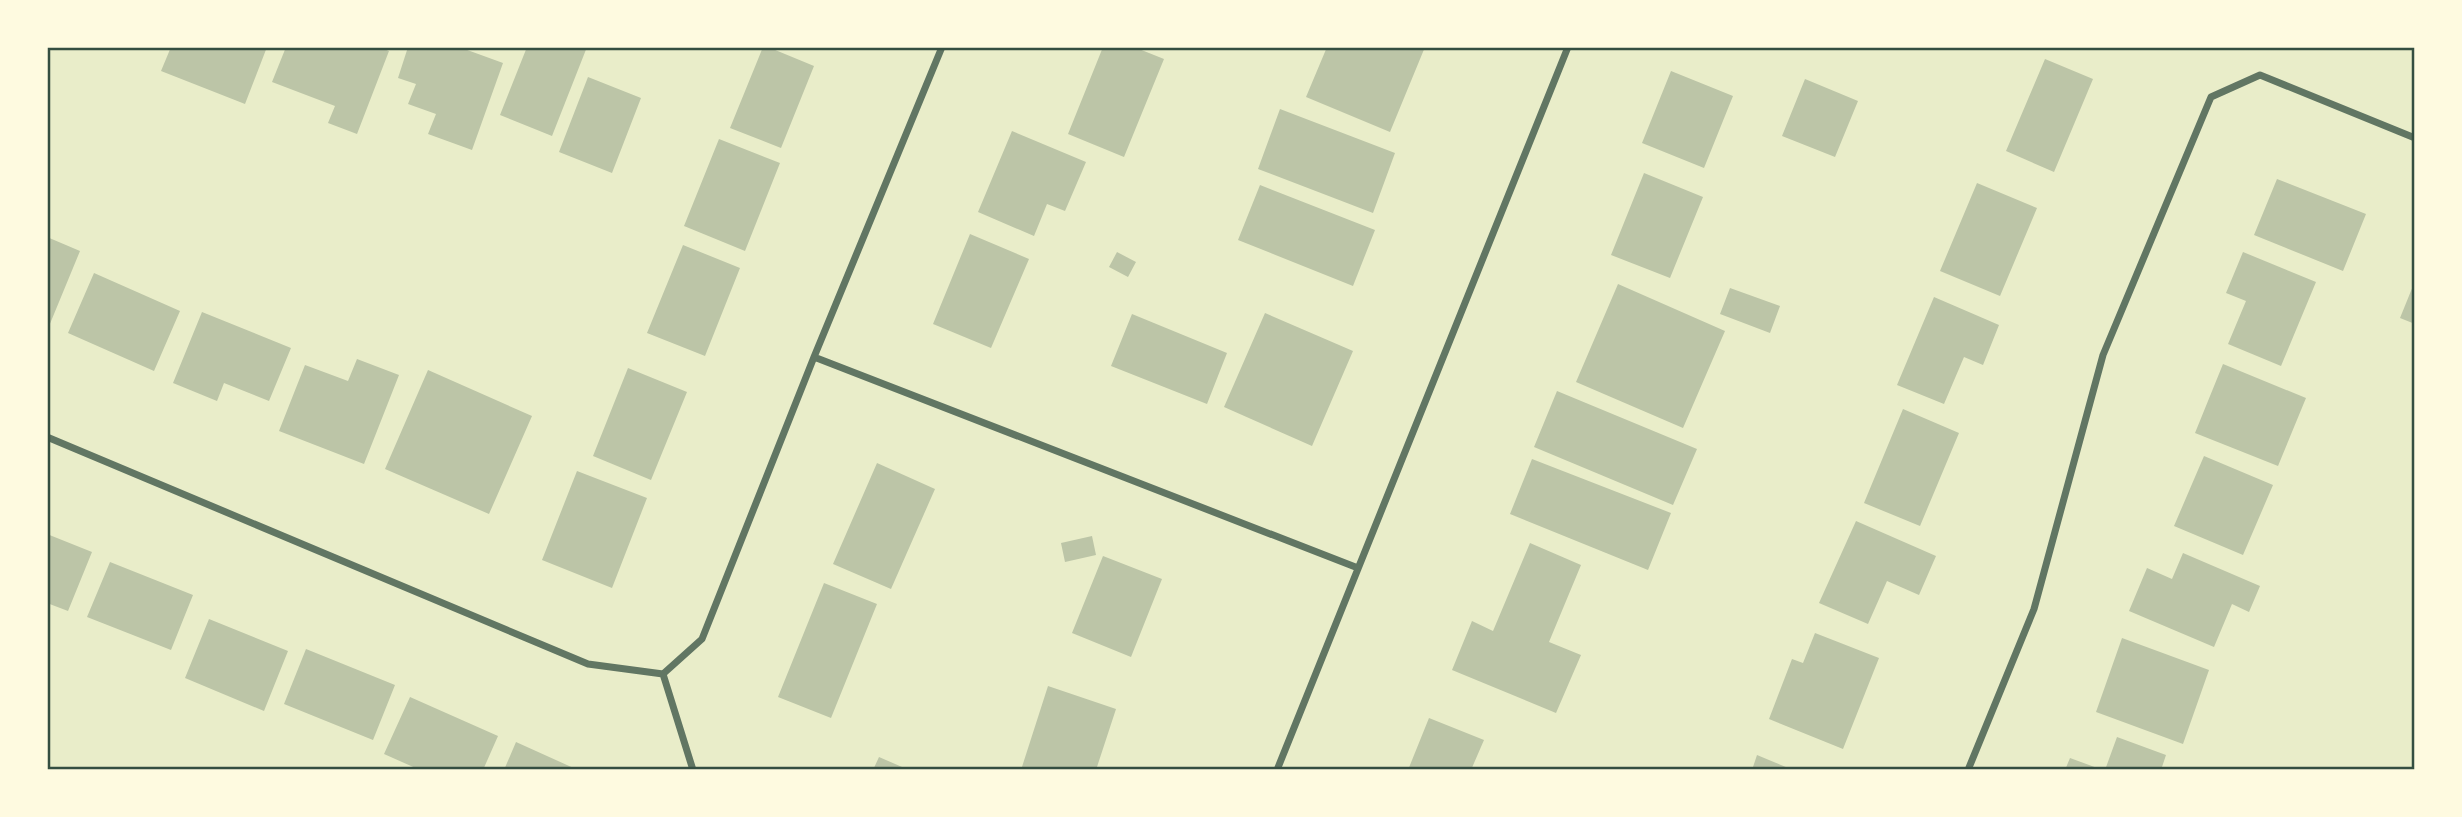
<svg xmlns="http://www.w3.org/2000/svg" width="2462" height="817" font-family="Raleway,sans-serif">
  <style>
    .building { fill: #bcc5a7 }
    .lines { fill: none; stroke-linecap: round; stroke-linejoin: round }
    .minor { stroke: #617663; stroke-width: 7 }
    .neatline { fill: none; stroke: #344e41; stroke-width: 2.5 }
  </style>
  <rect width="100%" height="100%" fill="#e9edc9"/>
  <path class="building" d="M 171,47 L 267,47 L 245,104 L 161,71 Z
    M 286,47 L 379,47 L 389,51 L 357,134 L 328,123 L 335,106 L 272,82 Z
    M 408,47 L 459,47 L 503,63 L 472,150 L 428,134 L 436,114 L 408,104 L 416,84 L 398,78 Z
    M 527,47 L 587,47 L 552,136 L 500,115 Z
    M 763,47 L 768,47 L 814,66 L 781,148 L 730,128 Z
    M 1103,47 L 1134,47 L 1164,59 L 1124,157 L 1068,134 Z
    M 1327,47 L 1425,47 L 1390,132 L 1306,97 Z
    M 2045,59 L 2093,79 L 2054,172 L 2006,151 Z
    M 1671,71 L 1733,96 L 1704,168 L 1642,143 Z
    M 588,77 L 641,98 L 612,173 L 559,152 Z
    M 1805,79 L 1858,101 L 1835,157 L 1782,136 Z
    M 1280,109 L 1395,153 L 1373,213 L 1258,169 Z
    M 1012,131 L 1086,162 L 1065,211 L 1047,204 L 1034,236 L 978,212 Z
    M 719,139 L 780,163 L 745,251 L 684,226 Z
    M 1644,173 L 1703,197 L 1670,278 L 1611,255 Z
    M 2277,179 L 2366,214 L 2343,271 L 2254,235 Z
    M 1977,183 L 2037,208 L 2000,296 L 1940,271 Z
    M 1260,185 L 1375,230 L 1353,286 L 1238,240 Z
    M 970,234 L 1029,259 L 991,348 L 933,324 Z
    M 47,237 L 80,251 L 47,331 Z
    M 683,245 L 740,268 L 705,356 L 647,333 Z
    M 1117,252 L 1136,262 L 1128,277 L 1109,267 Z
    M 2243,252 L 2316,282 L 2281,366 L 2228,344 L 2246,301 L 2226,293 Z
    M 94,273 L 180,311 L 154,371 L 68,333 Z
    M 2415,281 L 2415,324 L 2400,318 Z
    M 1618,284 L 1725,331 L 1683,428 L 1576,382 Z
    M 1730,288 L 1780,306 L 1770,333 L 1720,314 Z
    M 1934,297 L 1999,325 L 1983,365 L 1964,357 L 1944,404 L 1897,385 Z
    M 202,312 L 291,348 L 269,401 L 224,383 L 217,401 L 173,383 Z
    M 1265,313 L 1353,351 L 1312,446 L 1224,407 Z
    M 1132,314 L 1227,353 L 1207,404 L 1111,366 Z
    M 357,359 L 399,375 L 364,464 L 279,431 L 305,365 L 348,381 Z
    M 2223,364 L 2306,398 L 2278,466 L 2195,433 Z
    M 628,368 L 687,392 L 651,480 L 593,456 Z
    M 428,370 L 532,416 L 489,514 L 385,469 Z
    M 1557,391 L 1697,449 L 1673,505 L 1534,447 Z
    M 1903,409 L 1959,433 L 1920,526 L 1864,503 Z
    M 2204,456 L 2273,485 L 2243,555 L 2174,526 Z
    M 1532,459 L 1671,513 L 1648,570 L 1510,514 Z
    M 877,463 L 935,489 L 891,589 L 833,564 Z
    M 577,471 L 647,498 L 612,588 L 542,560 Z
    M 1856,521 L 1936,556 L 1919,595 L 1887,581 L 1868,624 L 1819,603 Z
    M 47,534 L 92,552 L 68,611 L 47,603 Z
    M 1092,536 L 1096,555 L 1065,562 L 1061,543 Z
    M 1530,543 L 1581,565 L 1549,642 L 1581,655 L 1556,713 L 1452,670 L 1472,621 L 1493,631 Z
    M 2183,553 L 2260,586 L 2249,612 L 2232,604 L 2214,647 L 2129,611 L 2147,568 L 2172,579 Z
    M 1103,556 L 1162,579 L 1131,657 L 1072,633 Z
    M 110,562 L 193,595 L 171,650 L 87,617 Z
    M 824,583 L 877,604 L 831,718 L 778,697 Z
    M 209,619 L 288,651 L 264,711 L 185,678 Z
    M 1815,633 L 1879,658 L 1843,749 L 1769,719 L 1792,659 L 1803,663 Z
    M 2122,638 L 2209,670 L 2183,744 L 2096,712 Z
    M 306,649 L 395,685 L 373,740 L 284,704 Z
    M 1048,686 L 1116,709 L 1096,770 L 1021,770 Z
    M 410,697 L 498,736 L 483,770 L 420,770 L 384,754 Z
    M 1429,718 L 1484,740 L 1471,770 L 1408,770 Z
    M 2117,737 L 2166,755 L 2161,770 L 2105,770 Z
    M 516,742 L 578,770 L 504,770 Z
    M 1757,755 L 1793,770 L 1752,770 Z
    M 879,757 L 909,770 L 873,770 Z
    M 2070,758 L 2100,769 L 2100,770 L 2065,770 Z"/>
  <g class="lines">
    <path class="minor" d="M 814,357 L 1358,568
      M 47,437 L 588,664 L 663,674
      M 663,674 L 702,639 L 814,357 L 942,47
      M 663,674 L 693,770
      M 1277,770 L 1568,47
      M 1968,770 L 2034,609 L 2103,355 L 2211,97 L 2260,75 L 2415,138"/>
  </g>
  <rect width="2462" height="817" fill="none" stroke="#fefae0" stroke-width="98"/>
  <rect x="49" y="49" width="2364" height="719" class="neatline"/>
</svg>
